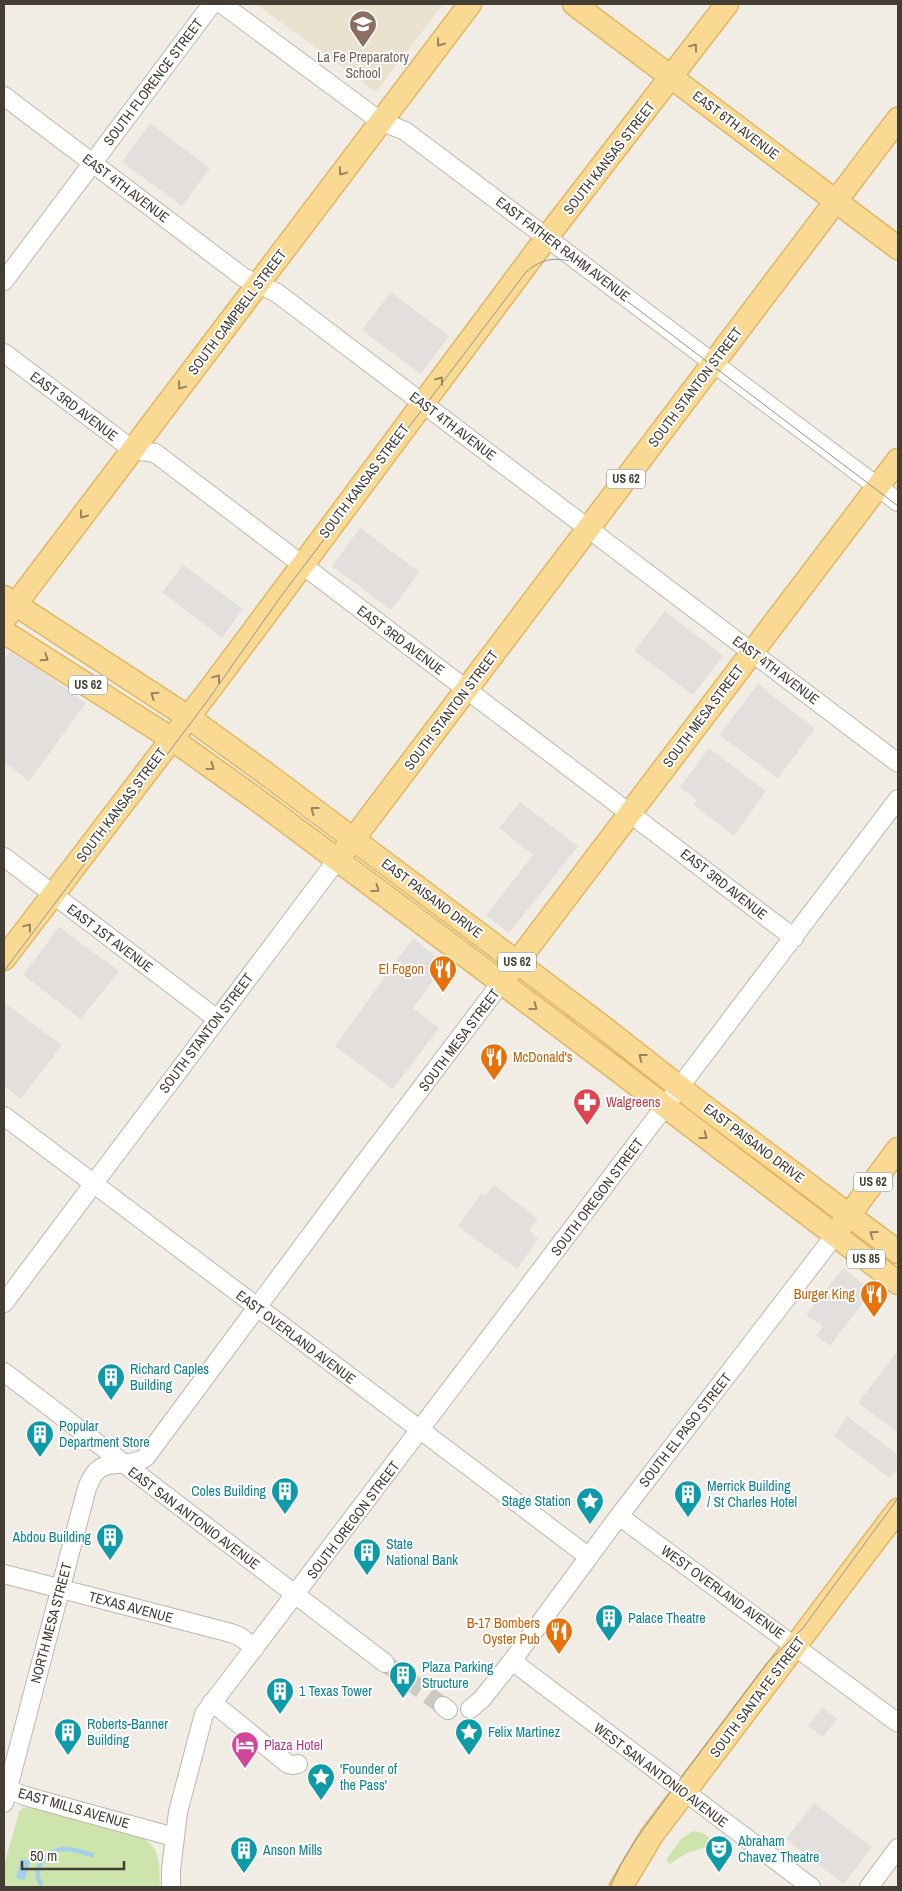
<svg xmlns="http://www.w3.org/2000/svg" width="902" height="1891" font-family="'Archivo Narrow',sans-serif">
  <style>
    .education { fill: #eae1ce }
    .green { fill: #cde4ad }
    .parking { fill: #e2dfdc }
    .water { fill: #a1d0ed }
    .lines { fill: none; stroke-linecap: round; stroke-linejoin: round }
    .stream { stroke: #a1d0ed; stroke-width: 4.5 }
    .minor-tunnel { stroke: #cecac1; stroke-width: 18; stroke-dasharray: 18 9; stroke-linecap: butt }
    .minor-casing { stroke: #bfb7aa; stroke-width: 20 }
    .major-casing { stroke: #deb764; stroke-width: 25 }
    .minor { stroke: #fff; stroke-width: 18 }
    .major { stroke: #fada93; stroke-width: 22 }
    .tram { stroke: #939393; stroke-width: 1 }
    .oneway { stroke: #95845f }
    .labels { text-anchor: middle; stroke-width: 4; stroke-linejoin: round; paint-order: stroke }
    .shield { fill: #fff; stroke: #7b7771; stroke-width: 1 }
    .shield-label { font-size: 12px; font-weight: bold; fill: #433d34 }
    .education-label { font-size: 14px; fill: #785e54; stroke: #fff }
    .street-label { font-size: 14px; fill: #433d34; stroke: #fff }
    .food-label { font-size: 14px; fill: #c56008; stroke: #fff; text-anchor: end }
    .health-label { font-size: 14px; fill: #be3a42; stroke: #fff; text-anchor: start }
    .culture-label { font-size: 14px; fill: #0d838f; stroke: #fff; text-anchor: start }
    .hotel-label { font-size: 14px; fill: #b23c85; stroke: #fff; text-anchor: start }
  </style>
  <rect width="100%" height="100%" fill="#f1ede4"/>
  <path class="education" d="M 256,4 L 443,4 L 376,92 Z"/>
  <path class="green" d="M 32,1807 L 144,1838 C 162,1852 159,1866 160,1887 L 4,1887 L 4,1866 L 19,1812 L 23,1808 Z
    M 694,1831 L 703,1833 L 725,1849 L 723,1850 L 711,1851 L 710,1846 L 687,1853 L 669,1864 L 666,1860 L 682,1838 Z"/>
  <path class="parking" d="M 150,123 L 210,168 L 182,206 L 122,162 Z
    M 391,292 L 449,336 L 421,374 L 362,330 Z
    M 360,528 L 419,572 L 391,610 L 332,566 Z
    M 183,565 L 243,609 L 222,638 L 162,592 Z
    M 665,611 L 723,656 L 693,695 L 634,651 Z
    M 10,652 L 37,668 L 86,703 L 29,781 L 4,762 L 4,660 Z
    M 758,684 L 815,729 L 778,778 L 719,735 Z
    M 709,748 L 766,791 L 734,836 L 694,805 L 697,800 L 680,787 Z
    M 520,802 L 578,846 L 509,933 L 486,916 L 533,855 L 499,828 Z
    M 59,927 L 119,971 L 81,1019 L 23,975 Z
    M 413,938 L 445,964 L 413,1008 L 439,1028 L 393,1089 L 335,1046 Z
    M 4,1003 L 62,1045 L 21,1099 L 4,1086 Z
    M 494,1185 L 538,1219 L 529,1230 L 538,1239 L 517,1269 L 458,1226 L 481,1194 L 485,1196 Z
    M 843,1268 L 872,1291 L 830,1346 L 816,1336 L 823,1326 L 806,1315 Z
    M 898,1350 L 898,1433 L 858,1403 Z
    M 847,1416 L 898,1455 L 898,1467 L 890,1478 L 834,1436 Z
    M 822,1707 L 837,1719 L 823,1737 L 808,1726 Z
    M 814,1803 L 872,1847 L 844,1884 L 786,1839 Z"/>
  <path class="water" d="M 21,1859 L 30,1861 L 25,1880 L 16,1878 Z"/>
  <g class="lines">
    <path class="stream" d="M 41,1884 C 30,1869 48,1849 64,1849 C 74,1849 83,1852 92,1855"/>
    <path class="minor-tunnel" d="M 385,1663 L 443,1706"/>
    <g class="minor-casing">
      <path id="minor" d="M 222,4 L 380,121 L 405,131 L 898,502
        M 4,96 L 243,277 L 277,293 L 898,763
        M 4,281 L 212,4
        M 4,353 L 133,450 L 155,453 L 794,938
        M 4,857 L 217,1019
        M 4,1116 L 589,1557
        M 4,1303 L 337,860
        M 4,1372 L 385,1663
        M 619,1516 L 898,1723
        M 4,1574 L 231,1633 L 239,1636 L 255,1648
        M 512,1661 L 811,1887
        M 212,1702 L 288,1764 L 293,1765 L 298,1764
        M 443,1706 L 448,1710
        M 470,1709 L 482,1699 L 512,1661 L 619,1516 L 835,1235
        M 4,1788 L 25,1796 L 174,1837
        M 4,1803 L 87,1488 C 89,1483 91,1478 95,1473 C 106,1458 131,1469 146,1457 L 356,1174 L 501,983
        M 171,1887 L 171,1870 L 178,1812 L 204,1714 L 898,799
        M 869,1887 L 898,1848"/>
    </g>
    <g class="major-casing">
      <path id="major" d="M 574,4 L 898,248
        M 4,597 L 188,717 L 272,778 L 599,1024 L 701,1104 L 898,1252
        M 6,617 L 470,4
        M 4,632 L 172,739 L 256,799 L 562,1028 L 898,1283
        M 345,850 L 898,119
        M 4,959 L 210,689 L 547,237 L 727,4
        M 508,974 L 898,460
        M 841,1226 L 898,1149
        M 621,1887 L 652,1835 L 898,1510"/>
    </g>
    <use href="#minor" class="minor"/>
    <use href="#major" class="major"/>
    <path class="tram" d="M 4,971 L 208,700 L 279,599 L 526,272 C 542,258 558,256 578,264 L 898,506
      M 610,1887 L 621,1864 L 637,1838 L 675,1786 L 767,1663 L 803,1628 L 898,1498"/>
  </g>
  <defs><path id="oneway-chevron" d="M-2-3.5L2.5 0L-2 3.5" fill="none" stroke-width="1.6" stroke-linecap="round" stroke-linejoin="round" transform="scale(1.25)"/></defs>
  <g class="oneway">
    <use href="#oneway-chevron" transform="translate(440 43) rotate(127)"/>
    <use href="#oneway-chevron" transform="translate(694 47) rotate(-53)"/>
    <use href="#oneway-chevron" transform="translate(342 172) rotate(127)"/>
    <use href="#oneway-chevron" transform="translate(440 380) rotate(-53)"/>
    <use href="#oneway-chevron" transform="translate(181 386) rotate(127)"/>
    <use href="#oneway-chevron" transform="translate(83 515) rotate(127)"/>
    <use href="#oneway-chevron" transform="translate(45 658) rotate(33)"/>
    <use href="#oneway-chevron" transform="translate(217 678) rotate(-53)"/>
    <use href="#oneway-chevron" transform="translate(154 695) rotate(-146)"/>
    <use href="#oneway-chevron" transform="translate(211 767) rotate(36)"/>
    <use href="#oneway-chevron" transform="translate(314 810) rotate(-143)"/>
    <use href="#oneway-chevron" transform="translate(376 889) rotate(36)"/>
    <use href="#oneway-chevron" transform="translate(28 927) rotate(-53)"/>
    <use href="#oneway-chevron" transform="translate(534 1007) rotate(36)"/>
    <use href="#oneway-chevron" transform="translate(642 1057) rotate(-142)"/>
    <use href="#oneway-chevron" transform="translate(704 1136) rotate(37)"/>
    <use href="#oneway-chevron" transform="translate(873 1234) rotate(-144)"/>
  </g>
  <defs>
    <g id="school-pin" transform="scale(1.4375)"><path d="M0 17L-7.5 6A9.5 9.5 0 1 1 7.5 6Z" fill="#8d6e63" stroke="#fff"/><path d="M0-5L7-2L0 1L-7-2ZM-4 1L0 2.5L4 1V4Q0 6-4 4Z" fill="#fff"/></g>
    <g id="restaurant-pin" transform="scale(1.4375)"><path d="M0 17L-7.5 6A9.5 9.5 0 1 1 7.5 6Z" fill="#e8710a" stroke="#fff"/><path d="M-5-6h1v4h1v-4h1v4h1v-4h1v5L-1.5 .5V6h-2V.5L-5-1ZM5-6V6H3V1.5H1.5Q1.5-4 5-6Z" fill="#fff"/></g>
    <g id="pharmacy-pin" transform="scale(1.4375)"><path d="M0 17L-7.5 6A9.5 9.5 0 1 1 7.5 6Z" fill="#e0444e" stroke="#fff"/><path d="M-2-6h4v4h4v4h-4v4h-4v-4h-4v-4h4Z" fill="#fff"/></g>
    <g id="building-pin" transform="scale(1.4375)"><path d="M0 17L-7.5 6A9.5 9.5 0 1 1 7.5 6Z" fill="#0f9aa8" stroke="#fff"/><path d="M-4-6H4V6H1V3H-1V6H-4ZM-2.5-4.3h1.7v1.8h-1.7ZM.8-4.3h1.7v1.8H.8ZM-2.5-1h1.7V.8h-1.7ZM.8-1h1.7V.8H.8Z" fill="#fff"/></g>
    <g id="sight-pin" transform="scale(1.4375)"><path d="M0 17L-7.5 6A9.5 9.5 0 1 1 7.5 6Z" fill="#0f9aa8" stroke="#fff"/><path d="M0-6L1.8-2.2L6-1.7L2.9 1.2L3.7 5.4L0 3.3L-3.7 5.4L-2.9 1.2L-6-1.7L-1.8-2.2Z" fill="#fff"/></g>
    <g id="hotel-pin" transform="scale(1.4375)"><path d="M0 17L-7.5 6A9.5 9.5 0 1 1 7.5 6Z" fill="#d1479c" stroke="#fff"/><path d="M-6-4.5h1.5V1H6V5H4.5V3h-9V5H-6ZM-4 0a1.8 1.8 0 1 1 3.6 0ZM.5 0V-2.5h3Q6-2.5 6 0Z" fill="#fff"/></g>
    <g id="theatre-pin" transform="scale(1.4375)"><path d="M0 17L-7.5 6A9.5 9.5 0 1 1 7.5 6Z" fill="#0f9aa8" stroke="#fff"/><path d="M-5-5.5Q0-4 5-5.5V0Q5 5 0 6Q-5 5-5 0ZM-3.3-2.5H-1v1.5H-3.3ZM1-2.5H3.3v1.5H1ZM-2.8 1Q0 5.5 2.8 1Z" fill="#fff"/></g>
  </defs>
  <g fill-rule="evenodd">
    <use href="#school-pin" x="363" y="24"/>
    <use href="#restaurant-pin" x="443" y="969"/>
    <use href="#restaurant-pin" x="494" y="1057"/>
    <use href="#pharmacy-pin" x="587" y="1102"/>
    <use href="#restaurant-pin" x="874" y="1294"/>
    <use href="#building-pin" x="111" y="1377"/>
    <use href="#building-pin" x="40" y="1434"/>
    <use href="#building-pin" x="285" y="1491"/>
    <use href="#building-pin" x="688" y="1494"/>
    <use href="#sight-pin" x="590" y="1501"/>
    <use href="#building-pin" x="110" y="1537"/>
    <use href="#building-pin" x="367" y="1552"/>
    <use href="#building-pin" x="609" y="1618"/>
    <use href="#restaurant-pin" x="559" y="1631"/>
    <use href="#building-pin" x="403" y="1675"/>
    <use href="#building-pin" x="280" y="1691"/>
    <use href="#building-pin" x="68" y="1732"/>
    <use href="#sight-pin" x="469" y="1732"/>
    <use href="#hotel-pin" x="245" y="1745"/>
    <use href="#sight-pin" x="321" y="1777"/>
    <use href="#theatre-pin" x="719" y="1849"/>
    <use href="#building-pin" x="244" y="1850"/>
  </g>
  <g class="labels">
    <g class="shield">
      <rect x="607" y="469.5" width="38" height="19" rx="4"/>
      <rect x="69" y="675.5" width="38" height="19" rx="4"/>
      <rect x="498" y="952.5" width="38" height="19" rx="4"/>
      <rect x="854" y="1172.5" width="38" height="19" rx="4"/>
      <rect x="847" y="1249.5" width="38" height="19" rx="4"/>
    </g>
    <g class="shield-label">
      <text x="626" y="483">US 62</text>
      <text x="88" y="689">US 62</text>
      <text x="517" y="966">US 62</text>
      <text x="873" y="1186">US 62</text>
      <text x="866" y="1263">US 85</text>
    </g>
    <g class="education-label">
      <text x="363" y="62">La Fe Preparatory<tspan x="363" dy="16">School</tspan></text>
    </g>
    <g class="street-label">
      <text transform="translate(153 82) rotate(-53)" y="5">SOUTH FLORENCE STREET</text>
      <text transform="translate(736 125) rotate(37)" y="5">EAST 6TH AVENUE</text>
      <text transform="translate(609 158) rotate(-52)" y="5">SOUTH KANSAS STREET</text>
      <text transform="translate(126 188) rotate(37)" y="5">EAST 4TH AVENUE</text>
      <text transform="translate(563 249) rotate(37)" y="5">EAST FATHER RAHM AVENUE</text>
      <text transform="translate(237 312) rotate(-53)" y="5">SOUTH CAMPBELL STREET</text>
      <text transform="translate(695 387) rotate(-53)" y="5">SOUTH STANTON STREET</text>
      <text transform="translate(74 406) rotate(37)" y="5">EAST 3RD AVENUE</text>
      <text transform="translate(453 426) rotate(37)" y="5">EAST 4TH AVENUE</text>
      <text transform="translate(364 481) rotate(-53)" y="5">SOUTH KANSAS STREET</text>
      <text transform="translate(401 640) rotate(37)" y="5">EAST 3RD AVENUE</text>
      <text transform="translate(776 670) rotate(37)" y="5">EAST 4TH AVENUE</text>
      <text transform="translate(451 710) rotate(-53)" y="5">SOUTH STANTON STREET</text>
      <text transform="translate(703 716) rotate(-53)" y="5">SOUTH MESA STREET</text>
      <text transform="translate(121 805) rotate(-53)" y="5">SOUTH KANSAS STREET</text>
      <text transform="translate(724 884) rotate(38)" y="5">EAST 3RD AVENUE</text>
      <text transform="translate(432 898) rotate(37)" y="5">EAST PAISANO DRIVE</text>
      <text transform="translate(110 938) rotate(37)" y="5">EAST 1ST AVENUE</text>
      <text transform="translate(206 1033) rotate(-53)" y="5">SOUTH STANTON STREET</text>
      <text transform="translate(459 1040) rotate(-53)" y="5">SOUTH MESA STREET</text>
      <text transform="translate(754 1143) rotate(37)" y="5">EAST PAISANO DRIVE</text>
      <text transform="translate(597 1197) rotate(-53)" y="5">SOUTH OREGON STREET</text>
      <text transform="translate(296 1337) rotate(37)" y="5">EAST OVERLAND AVENUE</text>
      <text transform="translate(685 1430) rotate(-52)" y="5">SOUTH EL PASO STREET</text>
      <text transform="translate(194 1518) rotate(37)" y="5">EAST SAN ANTONIO AVENUE</text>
      <text transform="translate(353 1520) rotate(-53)" y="5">SOUTH OREGON STREET</text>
      <text transform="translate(723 1592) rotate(36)" y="5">WEST OVERLAND AVENUE</text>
      <text transform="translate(131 1607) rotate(15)" y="5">TEXAS AVENUE</text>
      <text transform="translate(51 1623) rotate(-75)" y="5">NORTH MESA STREET</text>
      <text transform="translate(757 1697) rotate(-53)" y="5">SOUTH SANTA FE STREET</text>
      <text transform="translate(661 1775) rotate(37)" y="5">WEST SAN ANTONIO AVENUE</text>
      <text transform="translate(74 1808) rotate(16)" y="5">EAST MILLS AVENUE</text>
    </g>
    <g class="food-label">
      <text x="424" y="974">El Fogon</text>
      <text x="513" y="1062" text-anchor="start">McDonald's</text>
      <text x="855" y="1299">Burger King</text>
      <text x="540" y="1628">B-17 Bombers<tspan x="540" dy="16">Oyster Pub</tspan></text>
    </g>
    <g class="health-label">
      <text x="606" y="1107">Walgreens</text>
    </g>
    <g class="culture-label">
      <text x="130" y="1374">Richard Caples<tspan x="130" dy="16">Building</tspan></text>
      <text x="59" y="1431">Popular<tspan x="59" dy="16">Department Store</tspan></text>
      <text x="707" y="1491">Merrick Building<tspan x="707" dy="16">/ St Charles Hotel</tspan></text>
      <text x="266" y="1496" text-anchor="end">Coles Building</text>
      <text x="571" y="1506" text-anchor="end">Stage Station</text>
      <text x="91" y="1542" text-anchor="end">Abdou Building</text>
      <text x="386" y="1549">State<tspan x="386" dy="16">National Bank</tspan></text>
      <text x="628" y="1623">Palace Theatre</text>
      <text x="422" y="1672">Plaza Parking<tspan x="422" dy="16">Structure</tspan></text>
      <text x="299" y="1696">1 Texas Tower</text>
      <text x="87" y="1729">Roberts-Banner<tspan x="87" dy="16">Building</tspan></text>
      <text x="488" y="1737">Felix Martinez</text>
      <text x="340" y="1774">'Founder of<tspan x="340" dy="16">the Pass'</tspan></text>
      <text x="738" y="1846">Abraham<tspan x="738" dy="16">Chavez Theatre</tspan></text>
      <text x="263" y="1855">Anson Mills</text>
    </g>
    <g class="hotel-label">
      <text x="264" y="1750">Plaza Hotel</text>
    </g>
  </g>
  <rect width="902" height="1891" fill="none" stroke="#433d34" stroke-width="10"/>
  <path d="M22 1861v8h102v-8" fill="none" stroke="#433d34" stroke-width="2.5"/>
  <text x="30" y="1861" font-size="15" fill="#433d34" stroke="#ffffff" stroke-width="4" paint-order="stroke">50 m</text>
</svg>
